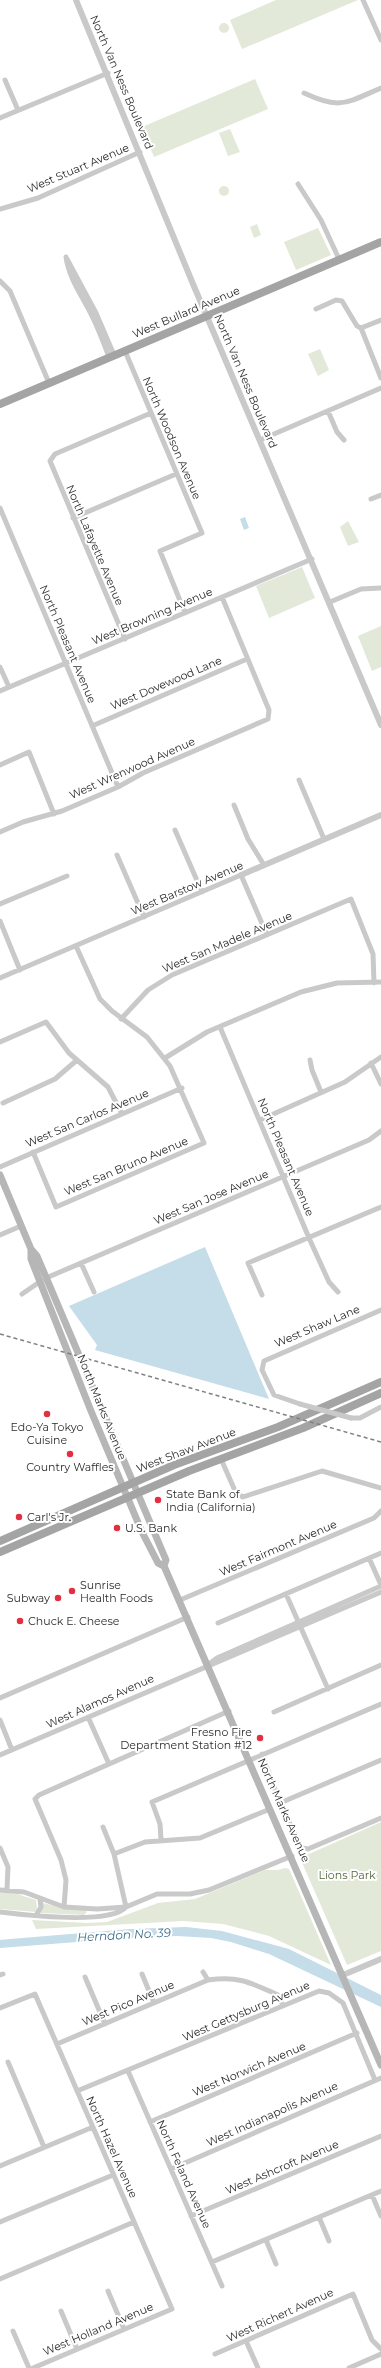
<svg xmlns="http://www.w3.org/2000/svg" width="381" height="2368" font-family="Montserrat,sans-serif">
  <style>
    .green { fill: #e2e9d9 }
    .water { fill: #c5dce9 }
    .lines { fill: none; stroke-linecap: round; stroke-linejoin: round }
    .minor { stroke: #c9c9c9; stroke-width: 5 }
    .tertiary { stroke: #c9c9c9; stroke-width: 6 }
    .secondary { stroke: #b6b6b6; stroke-width: 7 }
    .primary { stroke: #a4a4a4; stroke-width: 8 }
    .rail { stroke: #818181; stroke-width: 1.5; stroke-dasharray: 4 3; stroke-linecap: butt }
    .minor-bridge { stroke: #c9c9c9; stroke-width: 5 }
    .poi-dot { fill: #e13042; stroke: #fff; stroke-width: 1.5 }
    .labels { text-anchor: middle; stroke-width: 4; stroke-linejoin: round; paint-order: stroke }
    .street-label { font-size: 11px; fill: #2c2c2c; stroke: #fff }
    .poi-label { font-size: 11px; fill: #2c2c2c; stroke: #fff; text-anchor: start }
    .park-label { font-size: 11px; fill: #50663b; stroke: #fff }
    .water-label { font-size: 12px; font-style: italic; fill: #3c6f8b; stroke: #fff }
  </style>
  <rect width="100%" height="100%" fill="#fff"/>
  <path class="green" d="M 276,0 L 358,0 L 242,49 L 230,20 Z
    M219 28a5 5 0 1 1 10 0a5 5 0 1 1-10 0Z
    M 255,79 L 268,109 L 154,157 L 142,127 Z
    M 230,129 L 240,152 L 228,156 L 219,133 Z
    M219 191a5 5 0 1 1 10 0a5 5 0 1 1-10 0Z
    M 257,224 L 261,235 L 254,238 L 250,227 Z
    M 318,228 L 331,255 L 296,270 L 284,242 Z
    M 320,349 L 329,370 L 318,376 L 308,354 Z
    M 348,521 L 359,542 L 348,546 L 340,527 Z
    M 302,567 L 315,598 L 269,618 L 256,586 Z
    M 381,626 L 381,667 L 372,671 L 358,636 Z
    M 381,1822 L 381,1951 L 347,1965 L 300,1858 Z
    M 285,1868 L 289,1869 L 331,1965 L 269,1936 L 223,1924 L 183,1921 L 36,1929 L 32,1920 L 87,1923 L 107,1922 L 158,1903 L 195,1899 L 265,1870 L 278,1870 Z
    M 0,1892 L 17,1894 L 36,1900 L 37,1909 L 36,1912 L 0,1909 Z
    M 43,1903 L 64,1908 L 85,1910 L 87,1912 L 84,1915 L 41,1913 Z"/>
  <path class="water" d="M 245,517 L 249,528 L 244,530 L 240,519 Z
    M 205,1247 L 269,1399 L 95,1350 L 97,1345 L 69,1306 Z
    M 186,1927 L 222,1931 L 289,1949 L 381,1995 L 381,2007 L 269,1954 L 231,1942 L 211,1938 L 177,1936 L 141,1937 L 0,1948 L 0,1940 L 10,1939 L 131,1929 Z"/>
  <g class="lines">
    <path class="minor" d="M 363,0 L 381,40
      M 5,80 L 18,110
      M 304,93 C 340,110 346,103 381,88
      M 0,118 L 108,73
      M 298,184 L 321,220 L 339,259
      M 0,209 L 38,198 L 140,152
      M 66,257 C 69,279 83,297 92,316 C 99,330 104,344 109,357
      M 67,259 L 96,313 L 114,355
      M 0,281 L 10,291 L 49,383
      M 316,309 L 336,300 L 342,301 L 357,326 L 361,328
      M 361,328 L 381,378
      M 361,328 L 381,320
      M 125,351 L 202,533 L 160,551 L 185,613
      M 328,411 L 337,432 L 344,440
      M 260,440 L 381,388
      M 371,499 L 381,495
      M 0,508 L 118,787
      M 73,518 L 176,474
      M 330,602 L 361,589 L 381,588
      M 125,639 L 50,461 L 55,454 L 151,413
      M 0,667 L 9,687
      M 0,691 L 312,559
      M 92,726 L 247,659
      M 0,765 L 29,752 L 54,814
      M 299,780 L 324,839
      M 234,805 L 248,839 L 264,865
      M 175,830 L 202,892
      M 0,832 L 23,822 L 62,811 L 118,787 L 143,773 L 268,719 L 269,710 L 222,597
      M 117,855 L 144,917
      M 0,904 L 67,876
      M 0,921 L 20,970
      M 0,978 L 241,875 L 267,935
      M 121,1019 L 148,990 L 172,975 L 351,899 L 373,954 L 374,983
      M 220,1027 L 309,1238 L 329,1282 L 338,1292
      M 0,1042 L 46,1022 L 69,1053 L 108,1087 L 122,1114
      M 165,1058 L 207,1032 L 301,992 L 337,983 L 381,982
      M 310,1060 L 312,1070 L 321,1092
      M 371,1063 L 381,1084
      M 3,1103 L 55,1079 L 77,1060
      M 260,1120 L 345,1082 L 381,1057
      M 33,1152 L 56,1207 L 204,1143 L 170,1066 L 147,1037 L 112,1011 L 100,999 L 76,946
      M 0,1167 L 182,1088
      M 0,1235 L 21,1226
      M 81,1263 L 94,1292
      M 46,1278 L 369,1140 L 381,1131
      M 22,1294 L 41,1281
      M 262,1295 L 248,1263 L 381,1207
      M 300,1404 L 274,1395 L 262,1370 L 264,1361 L 381,1310
      M 351,1418 L 360,1418 L 381,1407
      M 221,1459 L 236,1493 L 243,1497 L 322,1471 L 381,1488
      M 369,1558 L 381,1585
      M 286,1594 L 328,1689
      M 180,1600 L 374,1518 L 381,1511
      M 218,1623 L 381,1553
      M 209,1664 L 217,1658 L 381,1586
      M 0,1698 L 188,1617
      M 274,1712 L 381,1665
      M 88,1717 L 109,1764
      M 0,1720 L 12,1750
      M 262,1754 L 280,1803 L 302,1848 L 308,1849 L 381,1818
      M 0,1755 L 381,1592
      M 280,1803 L 381,1760
      M 103,1827 L 114,1854 L 126,1907
      M 161,1839 L 160,1824 L 152,1802 L 381,1704
      M 0,1848 L 8,1867 L 7,1889
      M 114,1854 L 145,1842 L 200,1838 L 270,1809
      M 0,1890 L 24,1892 L 64,1907 L 97,1909 L 126,1907 L 157,1894 L 190,1894 L 209,1890 L 292,1856
      M 64,1907 L 66,1880 L 61,1860 L 35,1799 L 39,1795 L 229,1711
      M 0,1912 C 25,1915 110,1925 126,1907
      M 37,1914 L 41,1907 L 40,1899
      M 203,1972 L 208,1980
      M 142,1974 L 154,2003
      M 0,1975 L 3,1974
      M 85,1977 L 105,2024
      M 0,2008 L 35,1994 L 172,2309 L 33,2368
      M 57,2044 L 208,1980 C 240,1976 249,1982 278,1995 L 283,2006
      M 8,2062 L 44,2147
      M 128,2071 L 222,2286
      M 77,2091 L 319,1991 L 329,1993 L 343,2003 L 375,2080
      M 150,2122 L 357,2033
      M 0,2166 L 93,2127
      M 171,2169 L 381,2078
      M 372,2195 L 381,2216
      M 191,2216 L 381,2136
      M 319,2217 L 329,2241
      M 0,2222 L 113,2175
      M 266,2240 L 276,2264
      M 212,2262 L 381,2191
      M 0,2279 L 134,2222
      M 108,2291 L 124,2329
      M 61,2311 L 77,2349
      M 13,2331 L 29,2368
      M 246,2341 L 258,2368
      M 215,2354 L 353,2294 L 372,2340 L 381,2349
      M 349,2368 L 381,2354"/>
    <path class="tertiary" d="M 76,0 L 193,284 L 381,725
      M 241,875 L 381,815
      M 343,1975 L 381,1959"/>
    <path class="secondary" d="M 0,1175 L 31,1249 L 31,1259 L 91,1411 L 142,1532 L 158,1563 L 164,1566
      M 31,1249 L 37,1256 L 166,1560 L 164,1566 L 381,2065"/>
    <path class="primary" d="M 0,404 L 381,242
      M 0,1541 L 174,1465 L 278,1427 L 381,1382
      M 0,1552 L 189,1471 L 303,1428 L 381,1393"/>
    <path class="rail" d="M 0,1334 L 381,1442"/>
    <path class="minor-bridge" d="M 300,1404 L 351,1418"/>
  </g>
  <g class="poi-dot">
    <circle cx="47" cy="1414" r="4"/>
    <circle cx="70" cy="1454" r="4"/>
    <circle cx="158" cy="1500" r="4"/>
    <circle cx="19" cy="1517" r="4"/>
    <circle cx="117" cy="1528" r="4"/>
    <circle cx="72" cy="1591" r="4"/>
    <circle cx="58" cy="1598" r="4"/>
    <circle cx="20" cy="1621" r="4"/>
    <circle cx="260" cy="1738" r="4"/>
  </g>
  <g class="labels">
    <g class="street-label">
      <text transform="translate(122 82) rotate(67)" y="4">North Van Ness Boulevard</text>
      <text transform="translate(78 168) rotate(-23)" y="4">West Stuart Avenue</text>
      <text transform="translate(186 312) rotate(-23)" y="4">West Bullard Avenue</text>
      <text transform="translate(246 381) rotate(67)" y="4">North Van Ness Boulevard</text>
      <text transform="translate(172 438) rotate(67)" y="4">North Woodson Avenue</text>
      <text transform="translate(95 545) rotate(67)" y="4">North Lafayette Avenue</text>
      <text transform="translate(152 616) rotate(-23)" y="4">West Browning Avenue</text>
      <text transform="translate(68 644) rotate(67)" y="4">North Pleasant Avenue</text>
      <text transform="translate(166 683) rotate(-23)" y="4">West Dovewood Lane</text>
      <text transform="translate(132 768) rotate(-24)" y="4">West Wrenwood Avenue</text>
      <text transform="translate(187 888) rotate(-23)" y="4">West Barstow Avenue</text>
      <text transform="translate(227 942) rotate(-23)" y="4">West San Madele Avenue</text>
      <text transform="translate(87 1118) rotate(-23)" y="4">West San Carlos Avenue</text>
      <text transform="translate(286 1157) rotate(67)" y="4">North Pleasant Avenue</text>
      <text transform="translate(126 1166) rotate(-23)" y="4">West San Bruno Avenue</text>
      <text transform="translate(211 1197) rotate(-23)" y="4">West San Jose Avenue</text>
      <text transform="translate(317 1326) rotate(-23)" y="4">West Shaw Lane</text>
      <text transform="translate(102 1407) rotate(68)" y="4">North Marks Avenue</text>
      <text transform="translate(186 1450) rotate(-21)" y="4">West Shaw Avenue</text>
      <text transform="translate(278 1548) rotate(-23)" y="4">West Fairmont Avenue</text>
      <text transform="translate(100 1701) rotate(-24)" y="4">West Alamos Avenue</text>
      <text transform="translate(284 1810) rotate(66)" y="4">North Marks Avenue</text>
      <text transform="translate(128 2003) rotate(-23)" y="4">West Pico Avenue</text>
      <text transform="translate(246 2011) rotate(-23)" y="4">West Gettysburg Avenue</text>
      <text transform="translate(249 2069) rotate(-23)" y="4">West Norwich Avenue</text>
      <text transform="translate(272 2114) rotate(-24)" y="4">West Indianapolis Avenue</text>
      <text transform="translate(112 2147) rotate(66)" y="4">North Hazel Avenue</text>
      <text transform="translate(282 2167) rotate(-23)" y="4">West Ashcroft Avenue</text>
      <text transform="translate(184 2174) rotate(66)" y="4">North Feland Avenue</text>
      <text transform="translate(280 2315) rotate(-24)" y="4">West Richert Avenue</text>
      <text transform="translate(98 2329) rotate(-23)" y="4">West Holland Avenue</text>
    </g>
    <g class="poi-label">
      <text x="47" y="1431" text-anchor="middle">Edo-Ya Tokyo<tspan x="47" dy="13">Cuisine</tspan></text>
      <text x="70" y="1471" text-anchor="middle">Country Waffles</text>
      <text x="166" y="1498">State Bank of<tspan x="166" dy="13">India (California)</tspan></text>
      <text x="27" y="1521">Carl's Jr.</text>
      <text x="125" y="1532">U.S. Bank</text>
      <text x="80" y="1589">Sunrise<tspan x="80" dy="13">Health Foods</tspan></text>
      <text x="50" y="1602" text-anchor="end">Subway</text>
      <text x="28" y="1625">Chuck E. Cheese</text>
      <text x="252" y="1736" text-anchor="end">Fresno Fire<tspan x="252" dy="13">Department Station #12</tspan></text>
    </g>
    <g class="park-label">
      <text x="347" y="1879">Lions Park</text>
    </g>
    <g class="water-label">
      <text transform="translate(124 1935) rotate(-3)" y="4">Herndon No. 39</text>
    </g>
  </g>
</svg>
